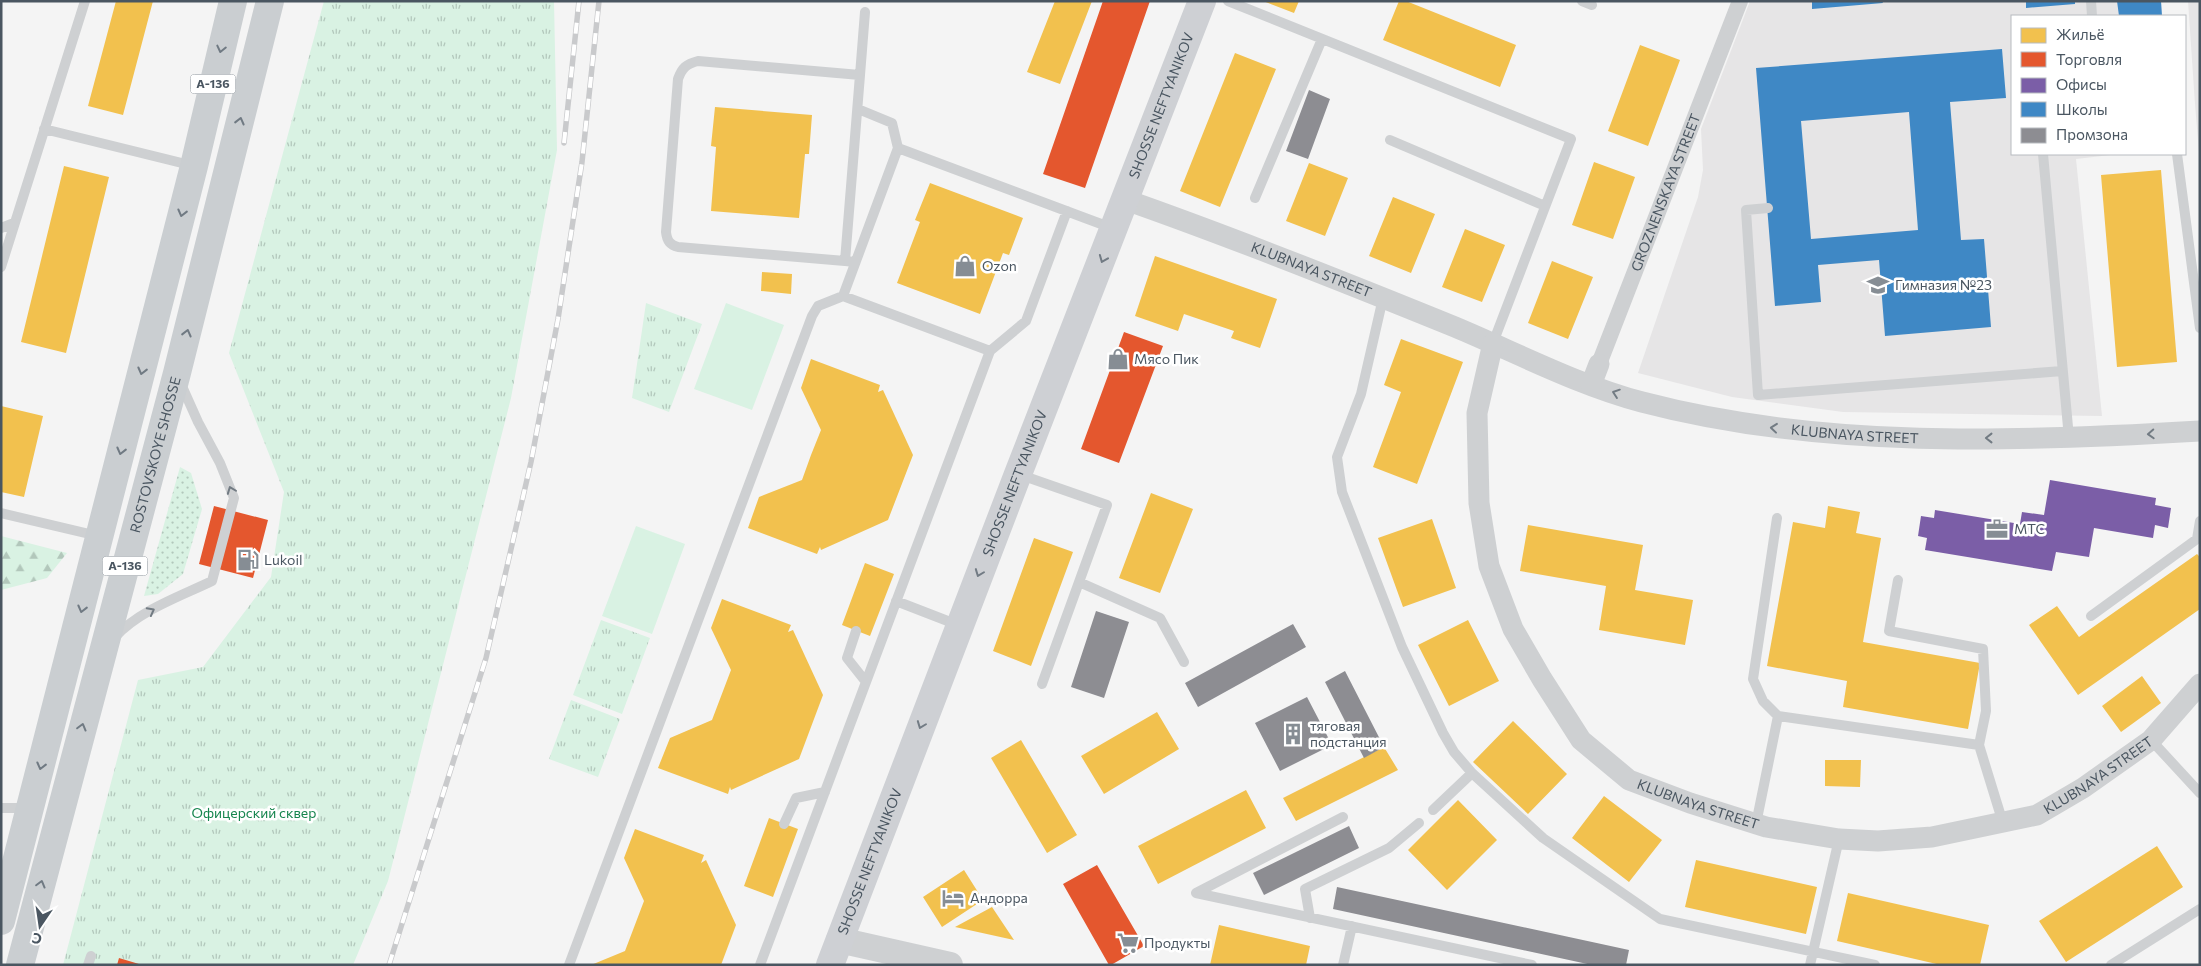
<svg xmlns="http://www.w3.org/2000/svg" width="2201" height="966" font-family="Commissioner,sans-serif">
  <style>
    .education { fill: #e6e5e6 }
    .grass { fill: url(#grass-dots) }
    .forest { fill: url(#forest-firs) }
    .park { fill: url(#park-tufts) }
    .pitch { fill: #d9f2e3 }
    .homes { fill: #f2c14e }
    .shops { fill: #e4572e }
    .offices { fill: #7b5ea7 }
    .schools { fill: #3f88c5; fill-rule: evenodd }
    .industry { fill: #8d8d92 }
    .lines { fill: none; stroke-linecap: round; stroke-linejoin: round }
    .service { stroke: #ced0d2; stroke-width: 10 }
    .pedestrian { stroke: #ced0d2; stroke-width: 16 }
    .minor { stroke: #ced0d2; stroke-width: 21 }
    .tertiary { stroke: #ced0d2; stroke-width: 26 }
    .secondary { stroke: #ced0d4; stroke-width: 28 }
    .primary { stroke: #caced1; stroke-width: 28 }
    .rail-casing { stroke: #c9cacc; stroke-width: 5.5 }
    .rail { stroke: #fff; stroke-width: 4; stroke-dasharray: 11; stroke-linecap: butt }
    .oneway { stroke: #707a83 }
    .oneway2 { stroke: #727b84 }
    .oneway3 { stroke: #727b83 }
    .labels { text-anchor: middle; stroke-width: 5; stroke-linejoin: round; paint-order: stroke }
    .shield { fill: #fff; stroke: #808990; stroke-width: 1 }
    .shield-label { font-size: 12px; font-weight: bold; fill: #4a5661 }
    .street-label { font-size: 14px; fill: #4a5661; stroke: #fff }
    .poi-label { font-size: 14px; fill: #4a5661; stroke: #fff; text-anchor: start }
    .park-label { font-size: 14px; fill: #17864f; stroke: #fff }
  </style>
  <defs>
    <pattern id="grass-dots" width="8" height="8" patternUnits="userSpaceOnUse" patternTransform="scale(1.25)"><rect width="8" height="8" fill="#d9f2e3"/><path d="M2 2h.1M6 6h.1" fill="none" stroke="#b2c7bb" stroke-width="1.8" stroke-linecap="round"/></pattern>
    <pattern id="forest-firs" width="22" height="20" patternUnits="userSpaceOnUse" patternTransform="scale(1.25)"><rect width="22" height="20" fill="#d9f2e3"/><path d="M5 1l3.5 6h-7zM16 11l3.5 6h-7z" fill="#b2c7bb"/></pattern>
    <pattern id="park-tufts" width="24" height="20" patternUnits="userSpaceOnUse" patternTransform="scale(1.25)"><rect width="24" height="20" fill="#d9f2e3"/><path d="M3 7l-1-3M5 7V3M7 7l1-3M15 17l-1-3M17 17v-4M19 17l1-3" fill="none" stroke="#b2c7bb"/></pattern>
  </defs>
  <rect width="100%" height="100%" fill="#f4f4f4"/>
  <path class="education" d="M 1750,1 L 2161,1 L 2162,16 L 2012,16 L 2012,154 L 2119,154 L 2076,159 L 2102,416 L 1843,412 L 1732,397 L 1638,373 L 1698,197 L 1703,170 L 1701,129 Z
    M 2188,1 L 2200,1 L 2200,164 L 2195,104 Z"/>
  <path class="grass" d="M 180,467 L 191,473 L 202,509 L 183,574 L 158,594 L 144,596 Z"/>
  <path class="forest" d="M 1,536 L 67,553 L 47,578 L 1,590 Z"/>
  <path class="park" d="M 324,1 L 554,1 L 557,150 L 511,398 L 388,881 L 353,965 L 63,965 L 138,680 L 203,667 L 271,577 L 284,492 L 229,353 Z
    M 646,303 L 702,324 L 669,412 L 632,398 Z
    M 601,620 L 650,638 L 622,714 L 573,695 Z
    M 571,700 L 620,719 L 598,777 L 549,759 Z"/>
  <path class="pitch" d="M 726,303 L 784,325 L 752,410 L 694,389 Z
    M 636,526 L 685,544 L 652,634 L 602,616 Z"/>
  <path class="homes" d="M 116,1 L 153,1 L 123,115 L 88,106 Z
    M 1055,1 L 1092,1 L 1060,84 L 1027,72 Z
    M 1263,1 L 1299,1 L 1294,13 Z
    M 1399,1 L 1406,1 L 1516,45 L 1500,87 L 1383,40 Z
    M 1640,45 L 1680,60 L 1648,146 L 1608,131 Z
    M 1235,53 L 1276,69 L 1220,207 L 1180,191 Z
    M 715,107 L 812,115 L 809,154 L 805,154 L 799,218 L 711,211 L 716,147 L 711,146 Z
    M 1594,162 L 1635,177 L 1613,239 L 1572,225 Z
    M 1309,163 L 1348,178 L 1325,236 L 1286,221 Z
    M 64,166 L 109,177 L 66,353 L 21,342 Z
    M 2161,170 L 2177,362 L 2117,367 L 2101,175 Z
    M 930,183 L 1023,218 L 1009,255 L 1003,253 L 980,314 L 897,283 L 920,222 L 915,220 Z
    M 1393,197 L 1435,214 L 1411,273 L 1369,256 Z
    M 1465,229 L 1505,245 L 1482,302 L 1442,287 Z
    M 1155,256 L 1277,299 L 1260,348 L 1231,338 L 1234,331 L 1184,314 L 1178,331 L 1135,316 Z
    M 1552,261 L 1593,277 L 1568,339 L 1528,323 Z
    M 762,272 L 792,274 L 791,294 L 761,291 Z
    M 1401,339 L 1463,362 L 1417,484 L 1373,467 L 1401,392 L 1384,385 Z
    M 811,359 L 880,385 L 878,392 L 883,390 L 913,455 L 888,520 L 821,550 L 820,547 L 817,554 L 748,528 L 759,497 L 802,480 L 811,455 L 821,430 L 801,388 Z
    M 1,406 L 43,416 L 24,497 L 1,492 Z
    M 1151,493 L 1193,509 L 1160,593 L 1119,578 Z
    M 1828,506 L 1860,512 L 1856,533 L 1881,538 L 1863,642 L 1980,663 L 1968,729 L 1843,707 L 1847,681 L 1767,666 L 1793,522 L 1825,528 Z
    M 1432,519 L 1456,588 L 1403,607 L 1378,538 Z
    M 1528,525 L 1643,545 L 1635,590 L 1693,600 L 1685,645 L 1599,630 L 1606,586 L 1520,571 Z
    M 1034,538 L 1073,552 L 1031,666 L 993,651 Z
    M 2197,554 L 2200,557 L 2200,609 L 2078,695 L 2029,625 L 2057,606 L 2079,637 Z
    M 865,563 L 894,574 L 870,636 L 842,625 Z
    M 722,599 L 791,625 L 788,632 L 793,630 L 823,695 L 799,759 L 731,790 L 730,787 L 728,794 L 658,768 L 670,738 L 712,720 L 731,670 L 711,628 Z
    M 1468,620 L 1499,681 L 1449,706 L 1418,645 Z
    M 2142,676 L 2161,703 L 2121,732 L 2102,706 Z
    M 1157,712 L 1179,749 L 1104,794 L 1081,756 Z
    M 1513,721 L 1567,774 L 1528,814 L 1473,762 Z
    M 1021,740 L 1077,835 L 1047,853 L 991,758 Z
    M 1384,747 L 1398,770 L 1296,821 L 1283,798 Z
    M 1825,760 L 1861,760 L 1860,787 L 1825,786 Z
    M 1246,790 L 1266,828 L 1158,884 L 1138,846 Z
    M 1604,796 L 1662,840 L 1629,882 L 1572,838 Z
    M 1458,800 L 1497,840 L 1447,890 L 1408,850 Z
    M 769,818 L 798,829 L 773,897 L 744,886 Z
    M 635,829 L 704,855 L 701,863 L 706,860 L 736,925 L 721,965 L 591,965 L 625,951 L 644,901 L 624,858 Z
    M 2157,846 L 2183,887 L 2066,962 L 2039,921 Z
    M 1696,860 L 1817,887 L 1806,934 L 1685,907 Z
    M 964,870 L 983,900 L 942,927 L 923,897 Z
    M 1848,893 L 1989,925 L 1980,965 L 1941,965 L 1837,941 Z
    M 992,907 L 1014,940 L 955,927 Z
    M 1219,925 L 1310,946 L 1306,965 L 1210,965 Z"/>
  <path class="shops" d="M 1103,1 L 1150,1 L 1085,188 L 1043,174 Z
    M 1124,332 L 1163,346 L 1119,463 L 1081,449 Z
    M 214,506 L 268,520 L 253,578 L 199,564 Z
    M 1097,865 L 1144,946 L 1111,965 L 1109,965 L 1063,884 Z
    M 119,958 L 139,964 L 139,965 L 117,965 Z"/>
  <path class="offices" d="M 2050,480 L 2156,498 L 2155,505 L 2171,508 L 2168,528 L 2155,525 L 2153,538 L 2094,528 L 2089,557 L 2056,552 L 2052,571 L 1925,550 L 1927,538 L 1918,536 L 1921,516 L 1934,518 L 1935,510 L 2020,524 L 2022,512 L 2044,515 Z"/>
  <path class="schools" d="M 1812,1 L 1882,1 L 1883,3 L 1812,9 Z
    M 2026,1 L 2075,1 L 2075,4 L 2026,8 Z
    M 2117,1 L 2161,1 L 2162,16 L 2119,16 Z
    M 2002,49 L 2006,98 L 1950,102 L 1961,240 L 1984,239 L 1991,327 L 1885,336 L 1879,260 L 1818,265 L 1821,302 L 1775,306 L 1756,68 ZM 1909,112 L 1918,230 L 1811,239 L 1801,121 Z"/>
  <path class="industry" d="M 1309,90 L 1330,99 L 1308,159 L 1286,151 Z
    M 1096,611 L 1129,622 L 1104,698 L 1071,687 Z
    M 1293,624 L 1306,647 L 1198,707 L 1185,683 Z
    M 1345,671 L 1384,747 L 1364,758 L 1325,682 Z
    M 1307,697 L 1332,745 L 1280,771 L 1255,723 Z
    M 1349,826 L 1359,848 L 1264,895 L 1253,873 Z
    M 1337,887 L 1629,950 L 1626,965 L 1592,965 L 1333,909 Z"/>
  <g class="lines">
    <path class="service" d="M 1228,1 L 1571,139 L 1493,343
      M 1582,1 L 1592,5
      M 2091,1 L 2092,16
      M 860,75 L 865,12
      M 858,109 L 892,123 L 898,148
      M 44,129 L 194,166
      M 1390,140 L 1545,206
      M 2043,154 L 2069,438
      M 2177,154 L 2200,328
      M 1255,198 L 1322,39
      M 1768,208 L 1746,210 L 1758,395 L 2062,371
      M 1067,211 L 1026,321 L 990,351 L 843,296 L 898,148 L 1085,218 L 1112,228
      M 1,228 L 14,223
      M 845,261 L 860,75 L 698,61 C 686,64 682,68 678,79 L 666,232 C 667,241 670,245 678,247 L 845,261 L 855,262
      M 1,267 L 85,1
      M 1383,298 L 1361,394 L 1337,457 L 1342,492 L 1402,647 L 1443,733 L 1454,752 L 1472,773 L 1543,838 L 1660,919 L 1875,965
      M 1018,474 L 1107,505 L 1042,684
      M 1,513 L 98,536
      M 1777,518 L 1753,679 L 1763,701 L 1778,716 L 1979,745
      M 1898,580 L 1889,631 L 1983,649 L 1986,711 L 1979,745 L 2003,823
      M 1079,582 L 1160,618 L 1184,662
      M 896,601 L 958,625
      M 2091,616 L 2197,539 L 2200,521
      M 856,631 L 847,658 L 866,682
      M 115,637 C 140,610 179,597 212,581 L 234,498 L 220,463 L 198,422 L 181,384
      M 2151,740 L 2200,793
      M 1,808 L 29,808
      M 1433,810 L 1472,773
      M 1343,817 L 1196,893 L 1532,965
      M 784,824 L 796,798 L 825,792
      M 1756,824 L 1778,716
      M 1310,918 L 1305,889 L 1389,848 L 1419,823
      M 88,965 L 91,956
      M 569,965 L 812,316 L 818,306 L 843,296
      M 760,965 L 990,351
      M 1343,965 L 1352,926
      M 1810,965 L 1839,839
      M 2111,965 L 2200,909"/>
    <path class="pedestrian" id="s1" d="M 1599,364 L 1740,1"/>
    <g class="minor">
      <path id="s2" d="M 1126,200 C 1237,239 1347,283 1455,327 C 1517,353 1578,385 1642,402 C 1821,449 2016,442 2200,431"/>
      <path id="s3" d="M 1493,343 L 1477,413 L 1479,503 L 1489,566 L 1513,629 L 1542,679 L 1581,740 L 1629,780 L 1690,803 L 1766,827 L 1839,839 L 1878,841 L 1932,837 L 2037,815 L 2083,788 L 2151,740 L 2200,684"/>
      <path d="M 1591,385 L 1599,364"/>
    </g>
    <path class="tertiary" d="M 839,940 L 950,965"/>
    <path class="secondary" id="s4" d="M 830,965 L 1018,474 L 1202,1"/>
    <g class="primary">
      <path d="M 1,921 L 194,166 L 233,1"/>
      <path id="s5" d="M 20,965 L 177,373 L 270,1"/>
    </g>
    <g class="rail-casing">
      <path id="rail" d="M 564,143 L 579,1
        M 389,965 L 486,658 L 531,462 L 558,319 L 582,162 L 599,1"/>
    </g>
    <use href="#rail" class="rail"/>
  </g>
  <defs><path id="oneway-chevron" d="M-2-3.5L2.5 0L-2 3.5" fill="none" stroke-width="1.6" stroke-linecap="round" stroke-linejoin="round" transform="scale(1.25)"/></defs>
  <g class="oneway">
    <use href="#oneway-chevron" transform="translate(221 49) rotate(103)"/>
    <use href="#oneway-chevron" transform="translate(240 121) rotate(-76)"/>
    <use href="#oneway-chevron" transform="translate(182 213) rotate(104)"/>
    <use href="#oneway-chevron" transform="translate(187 333) rotate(-76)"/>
    <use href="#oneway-chevron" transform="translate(142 371) rotate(104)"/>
    <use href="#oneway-chevron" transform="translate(121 451) rotate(104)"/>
    <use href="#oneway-chevron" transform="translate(82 609) rotate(104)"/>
    <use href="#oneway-chevron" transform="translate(82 727) rotate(-75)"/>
    <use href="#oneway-chevron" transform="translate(41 766) rotate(104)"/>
    <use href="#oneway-chevron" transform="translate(41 884) rotate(-75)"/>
  </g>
  <g class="oneway2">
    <use href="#oneway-chevron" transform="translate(1103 259) rotate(112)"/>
    <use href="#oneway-chevron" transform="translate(979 573) rotate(111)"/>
    <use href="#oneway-chevron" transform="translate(921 725) rotate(111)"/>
  </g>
  <g class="oneway3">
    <use href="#oneway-chevron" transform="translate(1616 393) rotate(-161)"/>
    <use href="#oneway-chevron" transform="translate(1774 428) rotate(-174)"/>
    <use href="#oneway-chevron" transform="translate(2151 434) rotate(177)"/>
    <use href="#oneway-chevron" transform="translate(1989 438) rotate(-180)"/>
    <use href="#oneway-chevron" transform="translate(231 490) rotate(-111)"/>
    <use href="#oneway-chevron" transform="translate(151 611) rotate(-28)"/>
  </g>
  <defs>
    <g id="shop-bare" transform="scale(1.725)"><path d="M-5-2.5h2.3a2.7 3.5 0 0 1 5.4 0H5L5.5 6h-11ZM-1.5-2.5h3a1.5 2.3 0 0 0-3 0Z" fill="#868d94" stroke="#fff" stroke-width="2.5" paint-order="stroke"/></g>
    <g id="school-bare" transform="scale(1.725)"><path d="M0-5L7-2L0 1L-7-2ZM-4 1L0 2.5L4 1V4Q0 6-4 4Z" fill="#868d94" stroke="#fff" stroke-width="2.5" paint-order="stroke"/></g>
    <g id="office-bare" transform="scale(1.725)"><path d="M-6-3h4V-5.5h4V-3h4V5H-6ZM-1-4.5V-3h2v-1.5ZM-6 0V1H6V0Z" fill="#868d94" stroke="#fff" stroke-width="2.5" paint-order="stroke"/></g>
    <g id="fuel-bare" transform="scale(1.725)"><path d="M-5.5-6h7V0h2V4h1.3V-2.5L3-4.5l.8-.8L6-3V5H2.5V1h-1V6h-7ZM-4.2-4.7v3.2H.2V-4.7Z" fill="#868d94" stroke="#fff" stroke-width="2.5" paint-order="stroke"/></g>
    <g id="building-bare" transform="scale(1.725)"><path d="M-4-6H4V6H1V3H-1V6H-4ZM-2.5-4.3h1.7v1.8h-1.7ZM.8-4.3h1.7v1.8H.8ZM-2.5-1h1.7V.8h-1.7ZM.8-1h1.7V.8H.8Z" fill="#868d94" stroke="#fff" stroke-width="2.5" paint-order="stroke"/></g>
    <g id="hotel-bare" transform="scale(1.725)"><path d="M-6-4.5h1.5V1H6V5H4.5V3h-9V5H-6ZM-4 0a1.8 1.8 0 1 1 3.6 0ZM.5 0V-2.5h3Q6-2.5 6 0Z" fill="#868d94" stroke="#fff" stroke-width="2.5" paint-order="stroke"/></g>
    <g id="supermarket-bare" transform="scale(1.725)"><path d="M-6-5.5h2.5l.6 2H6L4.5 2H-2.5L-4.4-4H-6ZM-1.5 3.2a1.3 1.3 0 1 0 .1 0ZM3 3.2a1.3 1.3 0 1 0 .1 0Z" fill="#868d94" stroke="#fff" stroke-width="2.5" paint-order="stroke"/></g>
  </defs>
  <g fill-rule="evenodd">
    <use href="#shop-bare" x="965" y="266"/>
    <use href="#school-bare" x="1878" y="285"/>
    <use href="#shop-bare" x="1118" y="359"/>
    <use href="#office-bare" x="1997" y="529"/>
    <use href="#fuel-bare" x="248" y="560"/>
    <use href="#building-bare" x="1293" y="734"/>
    <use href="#hotel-bare" x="953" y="898"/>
    <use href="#supermarket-bare" x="1128" y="943"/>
  </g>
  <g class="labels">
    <g class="shield">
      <rect x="190.5" y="74.5" width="45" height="19" rx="4"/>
      <rect x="102.5" y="556.5" width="45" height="19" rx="4"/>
    </g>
    <g class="shield-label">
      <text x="213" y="88">А-136</text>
      <text x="125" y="570">А-136</text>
    </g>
    <g class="street-label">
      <text dy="5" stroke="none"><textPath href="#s4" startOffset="921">SHOSSE NEFTYANIKOV</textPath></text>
      <text dy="5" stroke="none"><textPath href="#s1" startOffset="184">GROZNENSKAYA STREET</textPath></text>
      <text dy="5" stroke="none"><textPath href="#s2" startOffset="198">KLUBNAYA STREET</textPath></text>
      <text dy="5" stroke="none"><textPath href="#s2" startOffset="770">KLUBNAYA STREET</textPath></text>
      <text dy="5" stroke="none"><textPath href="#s5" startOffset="528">ROSTOVSKOYE SHOSSE</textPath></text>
      <text dy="5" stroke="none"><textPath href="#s4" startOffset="516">SHOSSE NEFTYANIKOV</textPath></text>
      <text dy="5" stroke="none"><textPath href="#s3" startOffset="978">KLUBNAYA STREET</textPath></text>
      <text dy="5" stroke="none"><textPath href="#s3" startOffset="559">KLUBNAYA STREET</textPath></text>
      <text dy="5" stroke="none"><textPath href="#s4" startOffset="111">SHOSSE NEFTYANIKOV</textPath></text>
    </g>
    <g class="poi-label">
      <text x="982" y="271">Ozon</text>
      <text x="1895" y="290">Гимназия №23</text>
      <text x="1134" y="364">Мясо Пик</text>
      <text x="2014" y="534">МТС</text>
      <text x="264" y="565">Lukoil</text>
      <text x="1310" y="731">тяговая<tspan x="1310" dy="16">подстанция</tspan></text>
      <text x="970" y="903">Андорра</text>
      <text x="1144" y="948">Продукты</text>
    </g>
    <g class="park-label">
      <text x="254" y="818">Офицерский сквер</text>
    </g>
  </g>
  <rect width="2201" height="966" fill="none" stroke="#4a5661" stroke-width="5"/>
  <rect x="2011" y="15" width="175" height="140" fill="#ffffff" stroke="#b7bbc0"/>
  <rect x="2021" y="28" width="25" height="15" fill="#f2c14e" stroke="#b7bbc0"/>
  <text x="2056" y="40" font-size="15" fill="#4a5661">Жильё</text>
  <rect x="2021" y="52" width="25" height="15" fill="#e4572e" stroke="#b7bbc0"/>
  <text x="2056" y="65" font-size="15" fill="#4a5661">Торговля</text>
  <rect x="2021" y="78" width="25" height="15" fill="#7b5ea7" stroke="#b7bbc0"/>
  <text x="2056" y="90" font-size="15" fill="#4a5661">Офисы</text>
  <rect x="2021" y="102" width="25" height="15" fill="#3f88c5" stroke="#b7bbc0"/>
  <text x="2056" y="115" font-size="15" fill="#4a5661">Школы</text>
  <rect x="2021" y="128" width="25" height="15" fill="#8d8d92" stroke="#b7bbc0"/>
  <text x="2056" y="140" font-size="15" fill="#4a5661">Промзона</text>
  <g transform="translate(40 926) rotate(193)" stroke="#ffffff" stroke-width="4" paint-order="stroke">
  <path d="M0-4L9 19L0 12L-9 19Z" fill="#4a5661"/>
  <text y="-8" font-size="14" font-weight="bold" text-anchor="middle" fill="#4a5661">С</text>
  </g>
</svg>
